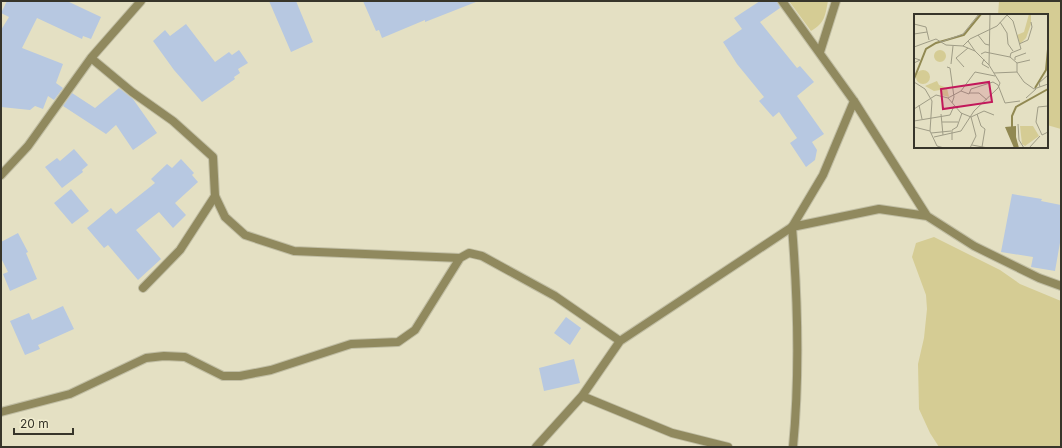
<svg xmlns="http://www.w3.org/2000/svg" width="1062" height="448" font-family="Inter,sans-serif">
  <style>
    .green { fill: #d5cc94 }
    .building { fill: #b7c8e1 }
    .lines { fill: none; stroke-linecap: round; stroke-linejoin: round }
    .lane-casing { stroke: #c1bea4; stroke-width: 10 }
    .street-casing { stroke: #c1bea4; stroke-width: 10 }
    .lane { stroke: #90895e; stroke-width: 8 }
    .street { stroke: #90895e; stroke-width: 8 }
    .inset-river { fill: none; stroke: #918952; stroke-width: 2 }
    .inset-road { fill: none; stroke: #9f9c86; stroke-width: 1 }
    .view { fill: #c2185b; fill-opacity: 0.15; stroke: #c2185b; stroke-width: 2 }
    .inset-edge { fill: none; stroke: #37352a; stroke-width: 2 }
  </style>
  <rect width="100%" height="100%" fill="#e4e0c3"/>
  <path class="green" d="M 789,1 L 828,1 C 825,16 825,23 811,31 Z
    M 999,1 L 1061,1 L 1061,129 L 1047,125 L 1047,15 L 998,15 Z
    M 934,237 L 1000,270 L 1020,284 L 1061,301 L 1061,447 L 939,447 L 930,433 L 919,409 L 918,364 L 924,338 L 927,309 L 926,295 L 912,257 L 916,243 Z"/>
  <path class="building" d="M 7,1 L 67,1 L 101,17 L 91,39 L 83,36 L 82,39 L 37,18 L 22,48 L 63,64 L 56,83 L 63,88 L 54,100 L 48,96 L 43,109 L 35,106 L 30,110 L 1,107 L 1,30 L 9,17 L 1,13 Z
    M 269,1 L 296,1 L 313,42 L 291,52 Z
    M 363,1 L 476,1 L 476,2 L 425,22 L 425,20 L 382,38 L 379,30 L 376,31 Z
    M 760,1 L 777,1 L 780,8 L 760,22 L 797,68 L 800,66 L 814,82 L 797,96 L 824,134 L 812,142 L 817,150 L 815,160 L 806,167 L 790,143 L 797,138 L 779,112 L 773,117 L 759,101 L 764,97 L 737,64 L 723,42 L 742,29 L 734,18 Z
    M 186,24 L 215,62 L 229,52 L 232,55 L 239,50 L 248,63 L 238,69 L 240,73 L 234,77 L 235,79 L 202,102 L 174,70 L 153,41 L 165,30 L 170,36 Z
    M 119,88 L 133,99 L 157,133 L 133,150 L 116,125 L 106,134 L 63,106 L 72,93 L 95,108 Z
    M 74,149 L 88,165 L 82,170 L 83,172 L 62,188 L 45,167 L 57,158 L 60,161 Z
    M 181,159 L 194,173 L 192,175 L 198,182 L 175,203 L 186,215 L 173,228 L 159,212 L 136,230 L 161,259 L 138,280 L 108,245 L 104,248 L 87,228 L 111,208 L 116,214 L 155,183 L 151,179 L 167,164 L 172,168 Z
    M 71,189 L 89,211 L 72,224 L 54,203 Z
    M 1012,194 L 1042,199 L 1041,201 L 1061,205 L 1061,237 L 1055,271 L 1031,267 L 1033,257 L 1001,252 Z
    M 18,233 L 28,252 L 26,253 L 37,279 L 10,291 L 3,274 L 8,272 L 1,258 L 1,242 Z
    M 63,306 L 74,329 L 38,345 L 40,349 L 25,355 L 10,321 L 29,313 L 32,320 Z
    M 566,317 L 581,328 L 570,345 L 554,333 Z
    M 574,359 L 580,383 L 544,391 L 539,368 Z"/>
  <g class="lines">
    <g class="lane-casing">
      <path id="lane" d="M 792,227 C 798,301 800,374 793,447
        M 143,288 L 180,250 L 215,196"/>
    </g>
    <g class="street-casing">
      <path id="street" d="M 782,1 L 854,101 L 927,216 L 974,246 L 1039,278 L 1061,286
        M 820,52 L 836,1
        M 91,58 L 132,92 L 173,121 L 213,157 L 215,196 L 225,217 L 245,235 L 294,251 L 460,258
        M 1,175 L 28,146 L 91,58 L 141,1
        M 792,227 L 823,175 L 854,101
        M 582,396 L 672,433 L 728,447
        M 1,412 L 70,394 L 146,358 L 164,356 L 185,357 L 223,376 L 240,376 L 271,370 L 351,344 L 398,342 L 415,330 L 460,258 L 469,253 L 482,256 L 555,296 L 620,341
        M 536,447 L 582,396 L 620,341 L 792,227 L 879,209 L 927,216"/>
    </g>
    <use href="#lane" class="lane"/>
    <use href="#street" class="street"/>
  </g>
  <g transform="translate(914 14)">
    <rect width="134" height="134" fill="#e4e0c3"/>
    <path d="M 115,0 L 117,0 L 117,10 L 112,24 L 106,30 L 103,21 L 110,18 ZM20 42a6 6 0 1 1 12 0a6 6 0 1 1-12 0ZM2 63a7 7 0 1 1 14 0a7 7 0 1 1-14 0ZM 23,67 L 25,71 L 33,74 L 35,83 L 27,81 L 26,76 L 20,77 L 11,72 ZM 106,112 L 119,112 L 125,122 L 111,132 L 108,130 Z" fill="#d5cc94"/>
    <path d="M 102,112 L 102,123 L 105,134 L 100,134 L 91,113 Z" fill="#918952"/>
    <path class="inset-river" d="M 0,65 L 12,35 L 22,29 L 50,21 L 67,0M 121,74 L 132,56 L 134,35M 98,116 L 98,102 L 102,93 L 134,75"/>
    <path class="inset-road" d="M 93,1 L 99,7 L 107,35 L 97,39 L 96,43M 86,8 L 93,19 L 94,30 L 99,37M 0,10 L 12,13 L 15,26M 0,20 L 13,18M 64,21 L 71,30 L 75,31M 54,27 L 61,37M 27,28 L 49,20 L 65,0M 105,30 L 114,26 L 118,13 L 117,8M 49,32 L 56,25 L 83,12 L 94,0M 0,33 L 22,25 L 32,31 L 49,32 L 61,37 L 75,51 L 86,69 L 84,74 L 60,97 L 47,117 L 20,123M 67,40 L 71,38 L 96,43 L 103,49 L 103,58M 0,44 L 6,46 L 0,49M 42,44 L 54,34M 42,44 L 50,53M 70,45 L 68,50 L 75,54M 101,46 L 101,43 L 112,39M 103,49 L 116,46M 37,50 L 39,32M 75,51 L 76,0M 33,53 L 36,54 L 40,83 L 38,89M 103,58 L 110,68 L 120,75 L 134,70M 80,59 L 103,58M 0,68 L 11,75 L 18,87 L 16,117 L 23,132 L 30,134M 126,73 L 125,69 L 134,61M 47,77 L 55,80 L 57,75 L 79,68 L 84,71 L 91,89 L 106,87M 55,79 L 65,79 L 73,86M 34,84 L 47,77 L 61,58 L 81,62M 112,84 L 122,75M 5,91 L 8,105M 134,92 L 124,93 L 122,108 L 128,121 L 134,118M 0,95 L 22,81 L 34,84 L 47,99 L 57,103 L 62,122 L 56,134M 27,100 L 29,121M 63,100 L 67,112 L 71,115 L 68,133M 57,103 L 70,97 L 80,101M 0,107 L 36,101 L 40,92M 28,108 L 44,108M 104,110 L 105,126 L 110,134M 0,113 L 16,117M 17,119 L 37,117M 38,126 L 38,116 L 43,113 L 48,99M 58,131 L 74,134M 115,134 L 126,122"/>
    <path class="view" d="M 75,68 L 78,88 L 29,95 L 27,75 Z"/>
    <rect width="134" height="134" class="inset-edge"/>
  </g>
  <rect width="1062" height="448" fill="none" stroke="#37352a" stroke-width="4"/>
  <path d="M14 428v6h59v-6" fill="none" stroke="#37352a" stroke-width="2"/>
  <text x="20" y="428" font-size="12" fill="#37352a" stroke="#f1edcf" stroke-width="3" paint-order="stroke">20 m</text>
</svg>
